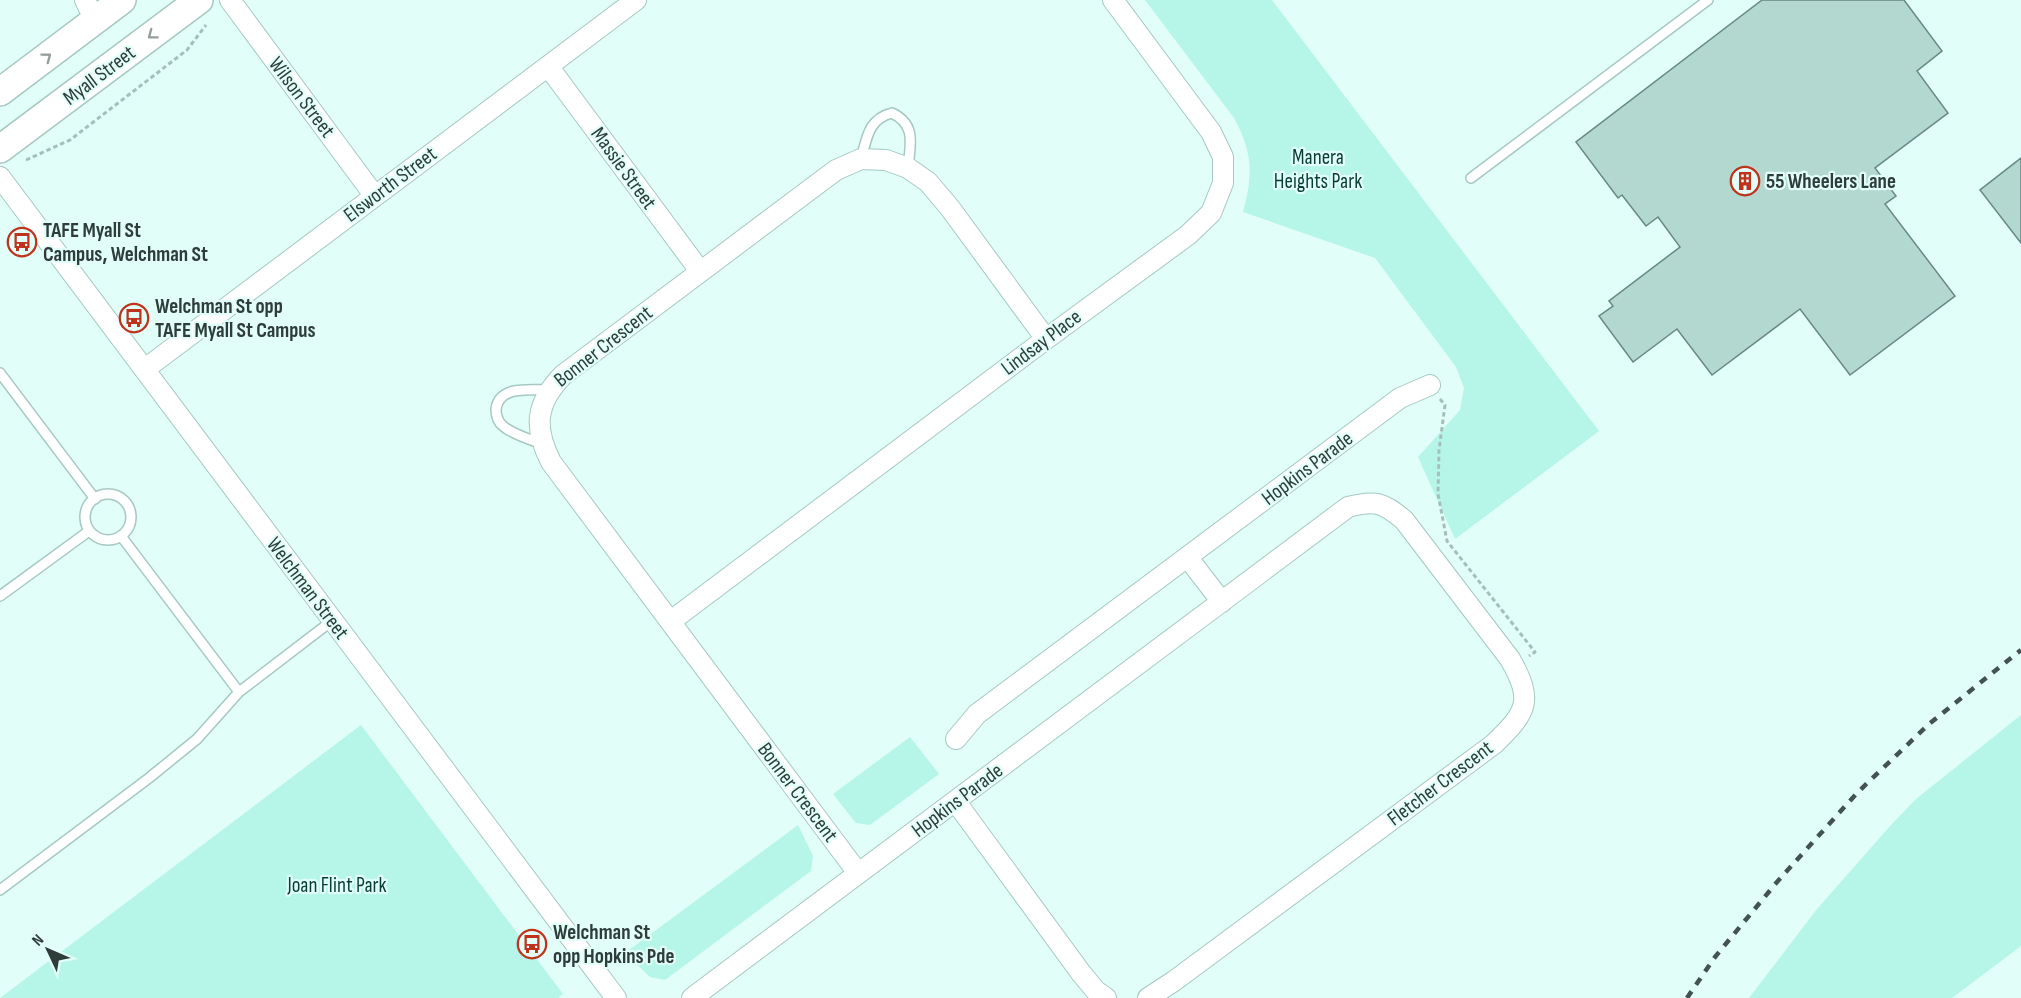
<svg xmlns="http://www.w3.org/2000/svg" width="2021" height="998" font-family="'Sofia Sans Condensed',sans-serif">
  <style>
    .green { fill: #b5f6e9 }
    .building { fill: #b3d8d0; stroke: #678983; stroke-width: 1.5 }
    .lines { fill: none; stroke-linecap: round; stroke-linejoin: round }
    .lane-casing { stroke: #a5c9c2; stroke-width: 12 }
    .street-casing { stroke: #a5c9c2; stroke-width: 22 }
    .secondary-casing { stroke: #a5c9c2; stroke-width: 30 }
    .path { stroke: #a7bfba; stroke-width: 3; stroke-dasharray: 4.5 3; stroke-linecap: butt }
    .lane { stroke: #fff; stroke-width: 9 }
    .street { stroke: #fff; stroke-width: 20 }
    .secondary { stroke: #fff; stroke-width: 27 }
    .rail { stroke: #435350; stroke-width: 4.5; stroke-dasharray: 8 8; stroke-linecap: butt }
    .oneway { stroke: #969e9c }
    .labels { text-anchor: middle; stroke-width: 4.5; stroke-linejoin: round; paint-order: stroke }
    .street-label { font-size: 21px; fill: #2e3d3a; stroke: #e1fef8 }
    .park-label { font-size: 21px; fill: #073e37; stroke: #e1fef8 }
    .poi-label { font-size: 21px; font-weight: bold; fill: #2e3d3a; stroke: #e1fef8; text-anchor: start }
  </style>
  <rect width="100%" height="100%" fill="#e1fef8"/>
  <path class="green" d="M 1145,0 L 1272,0 L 1599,431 L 1455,539 L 1418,457 L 1460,410 L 1464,388 L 1456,367 L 1375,258 L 1243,212 C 1253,176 1253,152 1234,118 Z
    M 2021,715 L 2021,946 L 1952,998 L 1749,998 L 1817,909 L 1891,825 L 1916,799 Z
    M 361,725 L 563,994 L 558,998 L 0,998 Z
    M 910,737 L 939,774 L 870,825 L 856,823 L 833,794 Z
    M 798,825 L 813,856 L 811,871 L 665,980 L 650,977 L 625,953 Z"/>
  <path class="building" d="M 1762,0 L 1904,0 L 1942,51 L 1917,71 L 1948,113 L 1875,168 L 1896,196 L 1885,204 L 1955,296 L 1850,375 L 1800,309 L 1712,375 L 1677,329 L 1633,362 L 1599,316 L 1613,306 L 1609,301 L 1680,247 L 1658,217 L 1646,226 L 1622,195 L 1618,198 L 1576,142 Z
    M 2021,158 L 2021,243 L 1980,190 Z"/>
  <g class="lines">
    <g class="lane-casing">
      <path id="lane" d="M 861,159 C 867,138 868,119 892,113 C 917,125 910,145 908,168
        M 1471,178 L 1708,0
        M 0,373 L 95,499
        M 542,444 C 530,439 513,435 503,426 C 498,422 496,416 496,409 C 499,385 531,390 548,390
        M85 517a23 23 0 1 1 46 0a23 23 0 1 1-46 0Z
        M 121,536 L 239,692 L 333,620
        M 0,596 L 89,531
        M 0,890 L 149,778 L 197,739 L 239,692"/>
    </g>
    <g class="street-casing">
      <path id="street" d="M 85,0 L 95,21
        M 230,0 L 374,195
        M 548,66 L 700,271
        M 0,177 L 616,998
        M 145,369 L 636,0
        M 1188,558 L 1222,602
        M 671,621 L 1046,339 L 1188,235 L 1211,213 L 1223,183 L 1223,157 L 1211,132 L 1113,0
        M 956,739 L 977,714 L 1400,398 L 1430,385
        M 956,802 L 1081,973 L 1096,991 L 1106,998
        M 858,873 L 551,462 C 533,427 536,403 563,375 L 836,170 L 861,159 L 886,160 L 908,168 L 928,182 L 950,208 L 1046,339
        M 692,998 L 1348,507 C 1376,500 1382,502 1404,520 L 1510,659 C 1534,701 1527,712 1494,744 L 1174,981 L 1148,998"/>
    </g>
    <g class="secondary-casing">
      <path id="secondary" d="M 0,92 L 122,0
        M 0,149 L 199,0"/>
    </g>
    <path class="path" d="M 26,160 L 70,140 L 187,50 L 206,25
      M 1440,399 L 1445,405 L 1439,450 L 1438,494 L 1447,541 L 1535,652 L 1529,656"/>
    <use href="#lane" class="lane"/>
    <use href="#street" class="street"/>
    <use href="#secondary" class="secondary"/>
    <path class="rail" d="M 1687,998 L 1715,957 L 1777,882 L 1857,793 L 1929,724 L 2021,650"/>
  </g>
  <defs><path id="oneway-chevron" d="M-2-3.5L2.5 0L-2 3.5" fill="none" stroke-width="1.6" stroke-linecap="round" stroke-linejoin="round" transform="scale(1.5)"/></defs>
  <g class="oneway">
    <use href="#oneway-chevron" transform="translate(152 35) rotate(143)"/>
    <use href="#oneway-chevron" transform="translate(47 57) rotate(-37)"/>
  </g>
  <defs>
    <g id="building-ring" transform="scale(1.5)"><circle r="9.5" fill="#e1fef8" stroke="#bf331d" stroke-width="1.5"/><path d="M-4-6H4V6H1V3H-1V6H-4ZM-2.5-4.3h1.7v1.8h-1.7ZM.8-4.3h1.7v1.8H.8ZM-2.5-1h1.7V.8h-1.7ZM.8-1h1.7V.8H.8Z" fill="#bf331d"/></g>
    <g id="bus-ring" transform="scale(1.5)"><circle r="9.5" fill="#e1fef8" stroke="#bf331d" stroke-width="1.5"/><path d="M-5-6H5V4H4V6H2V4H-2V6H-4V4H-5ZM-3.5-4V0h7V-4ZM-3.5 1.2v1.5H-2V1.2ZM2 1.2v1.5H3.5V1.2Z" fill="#bf331d"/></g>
  </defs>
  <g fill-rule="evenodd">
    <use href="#building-ring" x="1745" y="181"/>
    <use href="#bus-ring" x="22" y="242"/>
    <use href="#bus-ring" x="134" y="318"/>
    <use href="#bus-ring" x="532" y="944"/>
  </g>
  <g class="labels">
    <g class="street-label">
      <text transform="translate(99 75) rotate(-37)" y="7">Myall Street</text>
      <text transform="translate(302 97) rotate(53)" y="7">Wilson Street</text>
      <text transform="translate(624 168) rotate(54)" y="7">Massie Street</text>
      <text transform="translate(390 184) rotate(-37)" y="7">Elsworth Street</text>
      <text transform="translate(1041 342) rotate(-37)" y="7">Lindsay Place</text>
      <text transform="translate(603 346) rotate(-38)" y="7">Bonner Crescent</text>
      <text transform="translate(1307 468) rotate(-37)" y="7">Hopkins Parade</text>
      <text transform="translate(308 588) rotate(53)" y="7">Welchman Street</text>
      <text transform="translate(1440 783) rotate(-37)" y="7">Fletcher Crescent</text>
      <text transform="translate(798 792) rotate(53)" y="7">Bonner Crescent</text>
      <text transform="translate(957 800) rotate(-37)" y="7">Hopkins Parade</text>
    </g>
    <g class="park-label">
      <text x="1318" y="164">Manera<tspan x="1318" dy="24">Heights Park</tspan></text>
      <text x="337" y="892">Joan Flint Park</text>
    </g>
    <g class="poi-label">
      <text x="1766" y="188">55 Wheelers Lane</text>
      <text x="43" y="237">TAFE Myall St<tspan x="43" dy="24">Campus, Welchman St</tspan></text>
      <text x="155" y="313">Welchman St opp<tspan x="155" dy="24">TAFE Myall St Campus</tspan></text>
      <text x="553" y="939">Welchman St<tspan x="553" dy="24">opp Hopkins Pde</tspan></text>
    </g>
  </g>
  <g transform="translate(48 950) rotate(314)" stroke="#e1fef8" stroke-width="4.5" paint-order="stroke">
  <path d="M0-4.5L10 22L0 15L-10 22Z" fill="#2e3d3a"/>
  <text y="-9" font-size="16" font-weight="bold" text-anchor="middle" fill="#2e3d3a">N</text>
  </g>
</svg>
